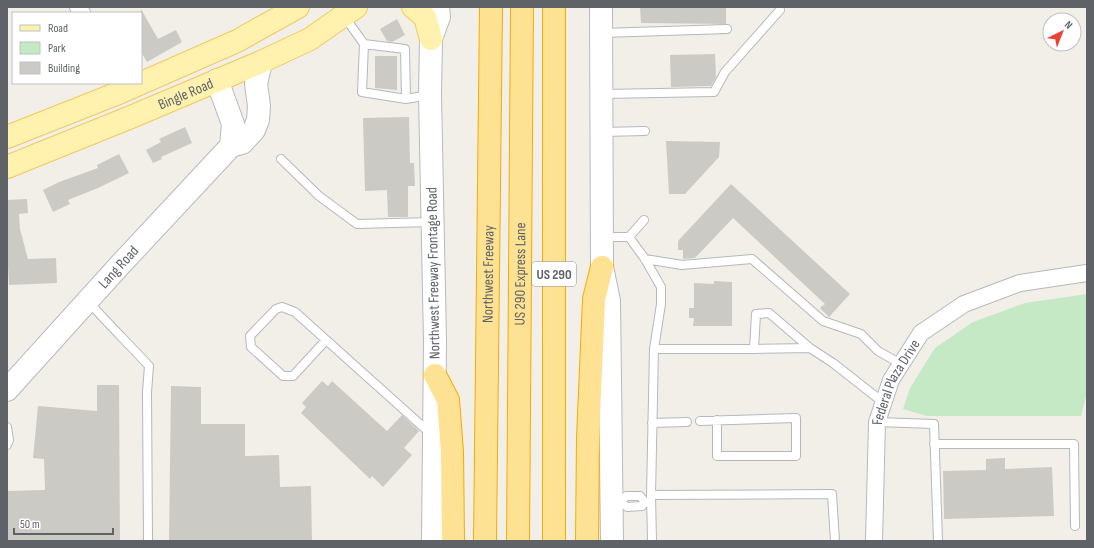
<svg xmlns="http://www.w3.org/2000/svg" width="1094" height="548" font-family="'Sofia Sans Condensed',sans-serif">
  <style>
    .green { fill: #c5e8c5 }
    .building { fill: #cccac5 }
    .lines { fill: none; stroke-linecap: round; stroke-linejoin: round }
    .lane-casing { stroke: #b5b8bc; stroke-width: 10 }
    .street-casing { stroke: #b5b8bc; stroke-width: 18 }
    .secondary-casing { stroke: #b6babf; stroke-width: 24 }
    .primary-casing { stroke: #f2c960; stroke-width: 24 }
    .highway-casing { stroke: #f9ab00; stroke-width: 24 }
    .lane { stroke: #fff; stroke-width: 8 }
    .street { stroke: #fff; stroke-width: 16 }
    .secondary { stroke: #fff; stroke-width: 22 }
    .primary { stroke: #fff2af; stroke-width: 22 }
    .highway { stroke: #fde293; stroke-width: 22 }
    .labels { text-anchor: middle; stroke-width: 4; stroke-linejoin: round; paint-order: stroke }
    .shield { fill: #fff; stroke: #8f9295; stroke-width: 1 }
    .shield-label { font-size: 14px; font-weight: bold; fill: #5f6368 }
    .street-label { font-size: 15px; fill: #5f6368; stroke: #fff }
  </style>
  <rect width="100%" height="100%" fill="#f1efe8"/>
  <path class="green" d="M 1087,294 L 1087,392 L 1081,416 L 927,416 L 903,409 L 910,388 L 935,348 L 973,322 L 1025,303 Z"/>
  <path class="building" d="M 640,7 L 726,7 L 726,24 L 641,23 Z
    M 141,9 L 158,39 L 176,30 L 182,42 L 147,62 L 141,52 Z
    M 397,19 L 405,35 L 392,42 L 387,41 L 380,29 Z
    M 715,54 L 716,77 L 711,86 L 671,87 L 670,55 Z
    M 375,56 L 397,56 L 397,90 L 375,88 Z
    M 409,117 L 410,163 L 414,163 L 415,186 L 408,186 L 408,217 L 388,217 L 387,190 L 365,191 L 363,118 Z
    M 185,127 L 192,143 L 161,157 L 162,159 L 153,163 L 146,150 L 161,142 L 159,139 Z
    M 666,141 L 720,142 L 719,157 L 685,194 L 669,194 Z
    M 119,154 L 129,173 L 98,188 L 68,200 L 70,204 L 53,212 L 43,190 L 59,182 L 98,168 L 97,165 Z
    M 731,184 L 850,294 L 829,317 L 820,308 L 825,304 L 733,218 L 695,258 L 683,259 L 683,250 L 678,250 L 678,241 Z
    M 27,199 L 28,213 L 19,214 L 20,229 L 28,259 L 56,258 L 57,283 L 9,285 L 7,248 L 7,200 Z
    M 714,281 L 732,282 L 732,326 L 693,326 L 694,318 L 689,318 L 689,308 L 694,308 L 694,283 L 714,284 Z
    M 322,381 L 328,386 L 332,381 L 387,431 L 402,415 L 419,431 L 404,448 L 412,455 L 383,487 L 372,476 L 370,479 L 301,413 L 306,407 L 302,403 Z
    M 97,385 L 119,385 L 120,541 L 7,541 L 7,491 L 45,490 L 44,459 L 33,458 L 38,406 L 97,411 Z
    M 171,386 L 201,387 L 201,424 L 245,424 L 245,456 L 279,455 L 280,487 L 311,486 L 312,541 L 169,541 Z
    M 1005,458 L 1005,469 L 1052,467 L 1054,516 L 944,519 L 943,471 L 986,470 L 986,459 Z"/>
  <g class="lines">
    <g class="lane-casing">
      <path id="lane" d="M 344,16 L 364,44 L 405,49 L 406,99 L 429,95
        M 602,33 L 727,29
        M 364,44 L 362,92 L 406,99
        M 603,94 L 714,92 L 725,72 L 780,10
        M 602,132 L 645,131
        M 281,159 L 319,196 L 357,224 L 432,222
        M 603,237 L 629,237 L 644,220
        M 629,237 L 645,259 L 661,287 L 661,304 L 654,349 L 651,495
        M 645,259 L 682,265 L 752,259 L 823,321 L 861,334 L 878,351 L 901,364
        M 88,301 C 108,324 129,344 149,366 L 147,392 L 148,541
        M 326,340 L 293,376 L 283,376 L 251,347 L 250,336 L 276,309 L 282,307 L 295,312 L 431,434
        M 654,349 L 754,349 L 810,348 L 833,363 L 884,403
        M 754,349 L 756,314 L 769,313 L 810,348
        M 700,421 L 796,418 L 796,456 L 717,456 L 717,420
        M 877,422 L 934,424 L 938,541
        M 652,423 L 687,422
        M 934,444 L 1074,444 L 1075,526
        M 7,445 L 9,440 L 7,427
        M 613,502 L 621,502 L 627,507 L 642,506 L 645,502 L 651,503
        M 621,502 L 626,496 L 640,496 L 645,502
        M 652,541 L 651,495 L 832,494 L 835,541"/>
    </g>
    <g class="street-casing">
      <g id="street">
        <path d="M 78,7 L 82,13"/>
        <path id="s1" d="M 874,541 L 877,422 L 891,380 L 921,333 L 964,304 L 1020,283 L 1087,273"/>
      </g>
    </g>
    <g class="secondary-casing">
      <g id="secondary">
        <path d="M 601,7 L 602,267 L 609,301 L 612,541"/>
        <path d="M 231,146 L 242,143 L 254,130 L 258,120 L 259,106 L 256,84 L 261,62"/>
        <path id="s2" d="M 7,390 L 119,266 L 231,146 L 233,124 L 217,80"/>
        <path d="M 433,541 L 435,341 L 430,95 L 431,39 L 439,17 L 438,7"/>
      </g>
    </g>
    <g class="primary-casing">
      <g id="primary">
        <path d="M 413,7 L 425,17 L 431,39"/>
        <path d="M 7,137 L 121,92 L 237,41 L 298,7"/>
        <path id="s3" d="M 7,167 L 131,117 L 261,62 L 310,39 L 356,7"/>
      </g>
    </g>
    <g class="highway-casing">
      <g id="highway">
        <path d="M 435,375 L 448,400 L 452,452 L 453,541"/>
        <path id="s4" d="M 485,541 L 491,7"/>
        <path id="s5" d="M 518,541 L 522,7"/>
        <path d="M 554,541 L 554,7"/>
        <path d="M 587,541 L 588,438 L 594,299 L 602,267"/>
      </g>
    </g>
    <use href="#lane" class="lane"/>
    <use href="#street" class="street"/>
    <use href="#secondary" class="secondary"/>
    <use href="#primary" class="primary"/>
    <use href="#highway" class="highway"/>
  </g>
  <g class="labels">
    <rect class="shield" x="532" y="262" width="44" height="24" rx="3"/>
    <g class="shield-label">
      <text x="554" y="279">US 290</text>
    </g>
    <g class="street-label">
      <text dy="5" stroke="none"><textPath href="#s3" startOffset="193">Bingle Road</textPath></text>
      <text dy="5" stroke="none"><textPath href="#s2" startOffset="166">Lang Road</textPath></text>
      <text transform="translate(433 273) rotate(-91)" y="5">Northwest Freeway Frontage Road</text>
      <text dy="5" stroke="none"><textPath href="#s4" startOffset="267">Northwest Freeway</textPath></text>
      <text dy="5" stroke="none"><textPath href="#s5" startOffset="267">US 290 Express Lane</textPath></text>
      <text dy="5" stroke="none"><textPath href="#s1" startOffset="163">Federal Plaza Drive</textPath></text>
    </g>
  </g>
  <rect width="1094" height="548" fill="none" stroke="#5f6368" stroke-width="16"/>
  <rect x="12" y="12" width="130" height="72" fill="#ffffff" stroke="#bfc1c3"/>
  <rect x="20" y="25" width="20" height="6" fill="#fff2af" stroke="#bfc1c3"/>
  <text x="48" y="32" font-size="12" fill="#5f6368">Road</text>
  <rect x="20" y="42" width="20" height="12" fill="#c5e8c5" stroke="#bfc1c3"/>
  <text x="48" y="52" font-size="12" fill="#5f6368">Park</text>
  <rect x="20" y="62" width="20" height="12" fill="#cccac5" stroke="#bfc1c3"/>
  <text x="48" y="72" font-size="12" fill="#5f6368">Building</text>
  <g transform="translate(1062 32) rotate(43)"><circle r="19" fill="#ffffff" stroke="#bfc1c3"/>
  <path d="M0-3L7 15L0 10L-7 15Z" fill="#ea4335"/>
  <text y="-6" font-size="11" font-weight="bold" text-anchor="middle" fill="#5f6368">N</text>
  </g>
  <path d="M14 528v6h99v-6" fill="none" stroke="#5f6368" stroke-width="2"/>
  <text x="20" y="528" font-size="12" fill="#5f6368" stroke="#ffffff" stroke-width="3" paint-order="stroke">50 m</text>
</svg>
